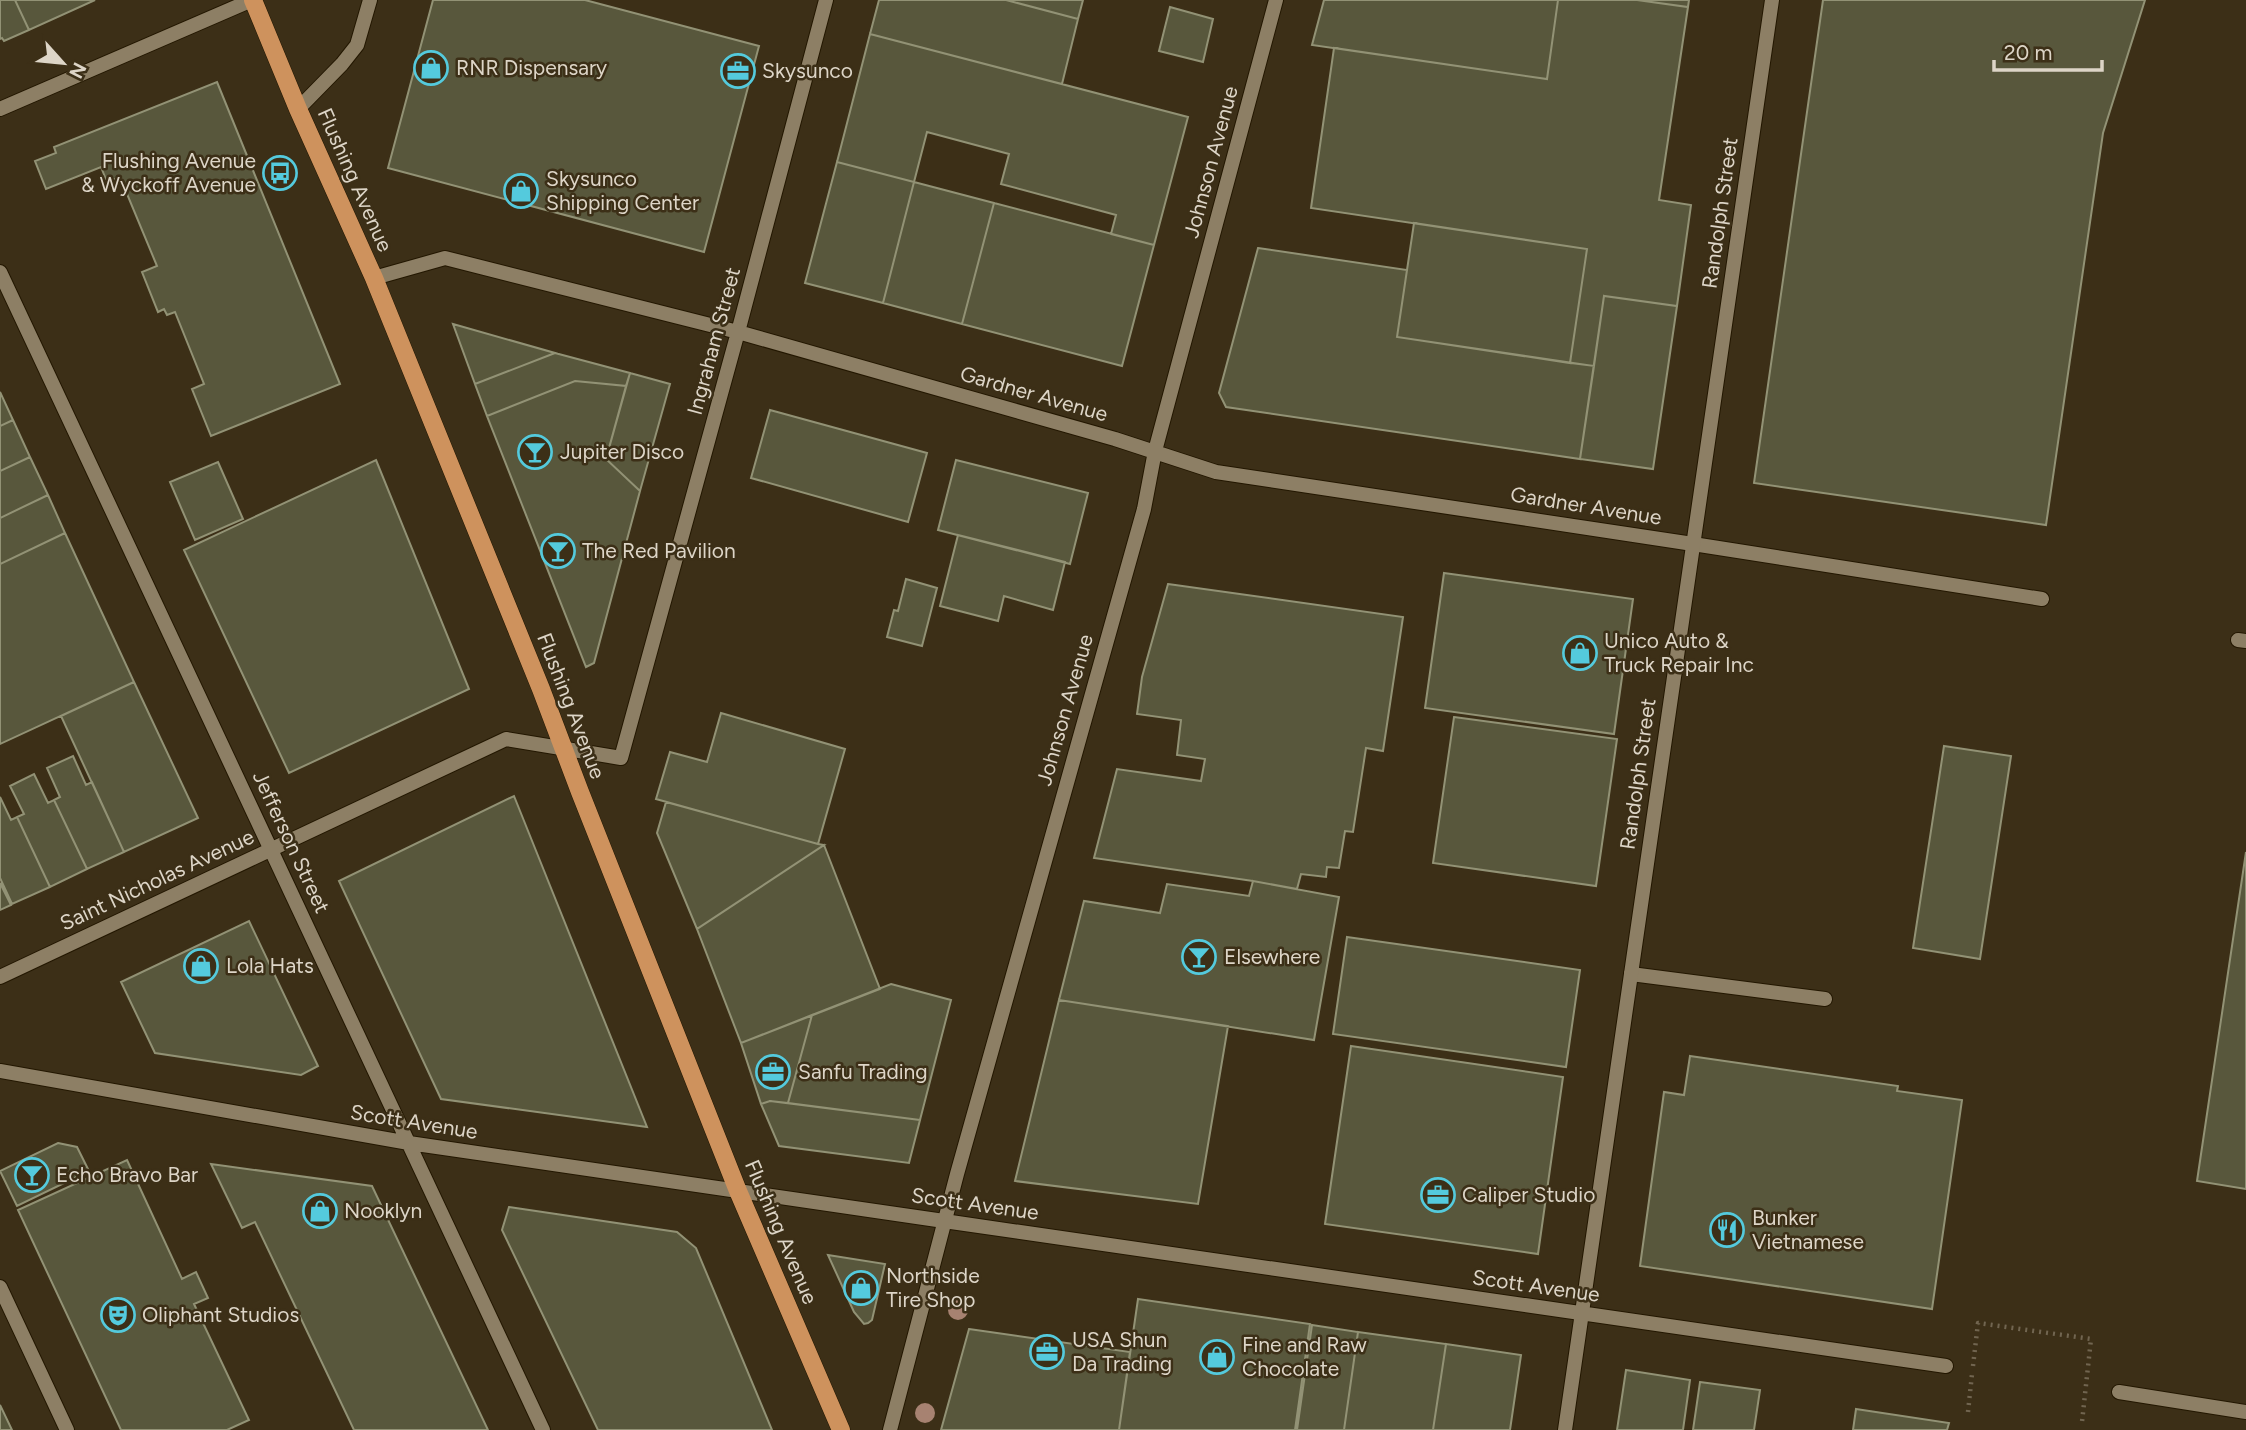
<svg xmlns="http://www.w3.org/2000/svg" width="2246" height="1430" font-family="Figtree,sans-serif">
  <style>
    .building { fill: #58573c; stroke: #929275; stroke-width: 2 }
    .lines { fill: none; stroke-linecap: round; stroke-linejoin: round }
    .service-casing { stroke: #231701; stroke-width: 16 }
    .pedestrian-casing { stroke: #231701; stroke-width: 16 }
    .minor-casing { stroke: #231701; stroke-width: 16 }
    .primary-casing { stroke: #231701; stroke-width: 19 }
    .path { stroke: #716550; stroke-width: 4.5; stroke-dasharray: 2 5; stroke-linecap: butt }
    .service { stroke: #8d7f65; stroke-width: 14 }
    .pedestrian { stroke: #8d7f65; stroke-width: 14 }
    .minor { stroke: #8d7f65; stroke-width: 14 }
    .primary { stroke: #ce925d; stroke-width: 18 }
    .tree { fill: #a78271 }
    .labels { text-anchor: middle; stroke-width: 5; stroke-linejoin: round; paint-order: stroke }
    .poi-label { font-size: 21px; fill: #ddd5c7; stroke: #3c2f17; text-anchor: start }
    .street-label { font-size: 21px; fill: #ddd5c7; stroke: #3c2f17 }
  </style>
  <rect width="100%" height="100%" fill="#3c2f17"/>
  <path class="building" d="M 0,0 L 15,0 L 29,30 L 4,41 L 2,38 L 0,39 Z
    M 15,0 L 95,0 L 29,30 Z
    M 433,0 L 585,0 L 759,46 L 704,252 L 388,168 Z
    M 879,0 L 1006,0 L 1078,19 L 1062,84 L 870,34 Z
    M 1006,0 L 1083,0 L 1078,19 Z
    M 1324,0 L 1558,0 L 1547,79 L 1312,45 Z
    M 1558,0 L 1637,0 L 1688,7 L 1659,200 L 1691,205 L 1677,306 L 1604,296 L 1594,366 L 1570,363 L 1587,249 L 1311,208 L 1334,48 L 1547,79 Z
    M 1637,0 L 1689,0 L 1688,7 Z
    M 1823,0 L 2145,0 L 2103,133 L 2046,525 L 1754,483 Z
    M 1170,7 L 1213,19 L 1203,62 L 1159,51 Z
    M 870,34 L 1188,117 L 1154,245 L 1111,234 L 1116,215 L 1001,184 L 1009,154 L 927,132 L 914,182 L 837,162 Z
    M 217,82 L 340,384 L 211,436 L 192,389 L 204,384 L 175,312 L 167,315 L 164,309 L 158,312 L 142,272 L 157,266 L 120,177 L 107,182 L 101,167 L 46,189 L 35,161 L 56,153 L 54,147 Z
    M 837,162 L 914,182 L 883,303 L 805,283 Z
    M 914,182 L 994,203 L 962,324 L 883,303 Z
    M 994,203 L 1154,245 L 1122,366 L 962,324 Z
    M 1414,223 L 1587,249 L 1570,363 L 1397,337 Z
    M 1258,248 L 1407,270 L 1397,337 L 1594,366 L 1580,459 L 1226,407 L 1219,393 Z
    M 1604,296 L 1677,306 L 1653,469 L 1580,459 Z
    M 453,324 L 555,353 L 475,384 Z
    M 555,353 L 630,373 L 626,386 L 575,381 L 487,416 L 475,384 Z
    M 630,373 L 670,384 L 640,491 L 606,459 Z
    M 575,381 L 626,386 L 606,459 L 640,491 L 594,663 L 586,667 L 487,416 Z
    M 0,392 L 13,420 L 0,426 Z
    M 770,410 L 927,453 L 908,522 L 751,478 Z
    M 13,420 L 30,457 L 0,471 L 0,426 Z
    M 30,457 L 48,495 L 0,518 L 0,471 Z
    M 376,460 L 469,689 L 289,773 L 184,550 Z
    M 956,460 L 1088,493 L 1070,564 L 938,530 Z
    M 218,462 L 243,519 L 195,540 L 170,482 Z
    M 48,495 L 65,533 L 0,564 L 0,518 Z
    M 65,533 L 134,682 L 0,744 L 0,564 Z
    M 958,535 L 1065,562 L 1053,610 L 1004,596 L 998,621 L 940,606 Z
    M 1444,573 L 1633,599 L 1614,734 L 1425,708 Z
    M 906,579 L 937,588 L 922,646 L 887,637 L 894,610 L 898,611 Z
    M 1168,584 L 1403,617 L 1383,751 L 1366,748 L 1353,832 L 1345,831 L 1339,868 L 1327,867 L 1326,877 L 1301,874 L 1297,889 L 1253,881 L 1094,858 L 1117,769 L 1201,781 L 1205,759 L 1177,755 L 1181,720 L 1137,714 L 1142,677 Z
    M 134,682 L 198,818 L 124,852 L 61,716 Z
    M 721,713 L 845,749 L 818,844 L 656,799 L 670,752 L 707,762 Z
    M 1454,717 L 1617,739 L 1596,886 L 1433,863 Z
    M 1944,746 L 2011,756 L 1980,959 L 1913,948 Z
    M 73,756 L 86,785 L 92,782 L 124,852 L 87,869 L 54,800 L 60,797 L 47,768 Z
    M 34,774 L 48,803 L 54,800 L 87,869 L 50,887 L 17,817 L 24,814 L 10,786 Z
    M 514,796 L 647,1127 L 441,1099 L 339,881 Z
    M 0,797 L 11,820 L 17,817 L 50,887 L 12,904 L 0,878 Z
    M 666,802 L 818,844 L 824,845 L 697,929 L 657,833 Z
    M 824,845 L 880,989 L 741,1043 L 697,929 Z
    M 2246,852 L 2246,1189 L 2197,1181 Z
    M 1253,881 L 1339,897 L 1314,1040 L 1059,1000 L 1084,901 L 1160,913 L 1167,884 L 1249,896 Z
    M 0,883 L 11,905 L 0,910 Z
    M 249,921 L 318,1066 L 301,1075 L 155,1053 L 121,982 Z
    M 1347,937 L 1580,970 L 1566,1067 L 1333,1034 Z
    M 891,984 L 951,1000 L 920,1120 L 788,1103 L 812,1015 Z
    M 1059,1000 L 1228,1026 L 1198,1204 L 1015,1181 Z
    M 812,1015 L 788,1103 L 770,1101 L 761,1104 L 741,1043 Z
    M 1351,1046 L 1563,1077 L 1538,1254 L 1325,1224 Z
    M 1690,1056 L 1898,1086 L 1897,1091 L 1962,1100 L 1932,1309 L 1640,1266 L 1664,1092 L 1684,1095 Z
    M 770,1101 L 920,1120 L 909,1163 L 779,1146 L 761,1104 Z
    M 58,1143 L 77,1147 L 89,1171 L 17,1206 L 0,1171 Z
    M 127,1160 L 182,1279 L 196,1272 L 208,1298 L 194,1304 L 249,1420 L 227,1430 L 121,1430 L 18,1210 Z
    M 211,1164 L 372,1186 L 488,1430 L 354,1430 L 255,1222 L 242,1228 Z
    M 509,1207 L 677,1232 L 696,1248 L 772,1430 L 598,1430 L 502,1230 Z
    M 828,1255 L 885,1264 L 872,1320 L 868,1323 L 864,1324 L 854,1312 Z
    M 1138,1299 L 1310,1324 L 1295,1430 L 1119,1430 Z
    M 1312,1325 L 1358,1332 L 1344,1430 L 1297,1430 Z
    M 969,1329 L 1130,1352 L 1119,1430 L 941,1430 Z
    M 1358,1332 L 1446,1344 L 1433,1430 L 1344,1430 Z
    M 1446,1344 L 1521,1355 L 1510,1430 L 1433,1430 Z
    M 1626,1370 L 1690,1380 L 1683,1430 L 1617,1430 Z
    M 1700,1382 L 1760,1390 L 1754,1430 L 1693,1430 Z
    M 0,1405 L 12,1430 L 0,1430 Z
    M 1856,1409 L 1949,1423 L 1947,1430 L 1853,1430 Z"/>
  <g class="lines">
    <g class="service-casing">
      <path id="service" d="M 1693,544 L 2042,599
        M 1631,974 L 1825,999"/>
    </g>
    <g class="pedestrian-casing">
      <path id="pedestrian" d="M 738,1191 L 944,1221"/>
    </g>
    <g class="minor-casing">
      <path id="minor" d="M 0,109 L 252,0
        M 298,109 L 342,64 L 357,45 L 370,0
        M 0,272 L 543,1430
        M 374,278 L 445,258 L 738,332 L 1115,439 L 1216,472 L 1693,544
        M 2238,640 L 2246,641
        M 0,977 L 506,739 L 621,758 L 738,332 L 826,0
        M 0,1071 L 409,1143 L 738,1191
        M 944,1221 L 1946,1366
        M 0,1287 L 67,1430
        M 2119,1392 L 2246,1412
        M 890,1430 L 957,1174 L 1144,509 L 1155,451 L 1276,0
        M 1565,1430 L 1772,0"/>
    </g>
    <g class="primary-casing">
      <path id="primary" d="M 253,0 L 298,109 L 374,278 L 541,689 L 580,792 L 738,1191 L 841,1430"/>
    </g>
    <path class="path" d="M 1973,1366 L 1978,1323 L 2091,1339 L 2082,1422
      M 1968,1412 L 1972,1374"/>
    <use href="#service" class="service"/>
    <use href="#pedestrian" class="pedestrian"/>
    <use href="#minor" class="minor"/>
    <use href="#primary" class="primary"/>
  </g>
  <g class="tree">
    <circle cx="958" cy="1310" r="10"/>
    <circle cx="925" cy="1413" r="10"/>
  </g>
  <defs>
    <g id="shop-ring" transform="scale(1.75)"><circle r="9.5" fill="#3c2f17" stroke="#54cadd" stroke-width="1.5"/><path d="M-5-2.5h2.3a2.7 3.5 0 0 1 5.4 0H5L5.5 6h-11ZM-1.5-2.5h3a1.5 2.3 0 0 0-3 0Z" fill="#54cadd"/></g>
    <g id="office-ring" transform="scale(1.75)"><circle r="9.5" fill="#3c2f17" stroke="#54cadd" stroke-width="1.5"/><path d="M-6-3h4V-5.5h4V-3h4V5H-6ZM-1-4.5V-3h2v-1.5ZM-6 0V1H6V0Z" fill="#54cadd"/></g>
    <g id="bus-ring" transform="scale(1.75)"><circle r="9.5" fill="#3c2f17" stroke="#54cadd" stroke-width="1.5"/><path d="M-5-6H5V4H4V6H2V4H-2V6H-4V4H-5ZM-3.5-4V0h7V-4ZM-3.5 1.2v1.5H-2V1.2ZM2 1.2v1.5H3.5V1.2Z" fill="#54cadd"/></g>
    <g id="bar-ring" transform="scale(1.75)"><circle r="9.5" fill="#3c2f17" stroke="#54cadd" stroke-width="1.5"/><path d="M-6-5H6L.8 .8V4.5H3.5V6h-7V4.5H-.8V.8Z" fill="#54cadd"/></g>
    <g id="restaurant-ring" transform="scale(1.75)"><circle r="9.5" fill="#3c2f17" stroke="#54cadd" stroke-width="1.5"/><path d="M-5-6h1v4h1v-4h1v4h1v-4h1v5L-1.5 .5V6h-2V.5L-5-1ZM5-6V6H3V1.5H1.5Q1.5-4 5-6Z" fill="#54cadd"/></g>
    <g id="theatre-ring" transform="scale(1.75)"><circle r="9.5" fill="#3c2f17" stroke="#54cadd" stroke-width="1.5"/><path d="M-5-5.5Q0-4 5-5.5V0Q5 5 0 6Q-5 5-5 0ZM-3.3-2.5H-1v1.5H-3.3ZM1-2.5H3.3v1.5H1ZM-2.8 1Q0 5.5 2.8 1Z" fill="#54cadd"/></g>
  </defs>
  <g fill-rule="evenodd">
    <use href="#shop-ring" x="431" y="68"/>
    <use href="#office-ring" x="738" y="71"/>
    <use href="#bus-ring" x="280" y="173"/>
    <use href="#shop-ring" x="521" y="191"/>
    <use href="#bar-ring" x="535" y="452"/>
    <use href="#bar-ring" x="558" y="551"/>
    <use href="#shop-ring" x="1580" y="653"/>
    <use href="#bar-ring" x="1199" y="957"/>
    <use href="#shop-ring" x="201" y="966"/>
    <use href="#office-ring" x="773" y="1072"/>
    <use href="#bar-ring" x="32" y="1175"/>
    <use href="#office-ring" x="1438" y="1195"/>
    <use href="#shop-ring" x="320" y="1211"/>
    <use href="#restaurant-ring" x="1727" y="1230"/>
    <use href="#shop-ring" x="861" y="1288"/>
    <use href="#theatre-ring" x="118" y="1315"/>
    <use href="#office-ring" x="1047" y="1352"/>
    <use href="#shop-ring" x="1217" y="1357"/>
  </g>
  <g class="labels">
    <g class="poi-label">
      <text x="456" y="75">RNR Dispensary</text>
      <text x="762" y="78">Skysunco</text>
      <text x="256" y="168" text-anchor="end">Flushing Avenue<tspan x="256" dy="24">&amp; Wyckoff Avenue</tspan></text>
      <text x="546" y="186">Skysunco<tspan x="546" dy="24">Shipping Center</tspan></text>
      <text x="560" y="459">Jupiter Disco</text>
      <text x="582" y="558">The Red Pavilion</text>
      <text x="1604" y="648">Unico Auto &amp;<tspan x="1604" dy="24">Truck Repair Inc</tspan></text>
      <text x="1224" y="964">Elsewhere</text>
      <text x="226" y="973">Lola Hats</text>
      <text x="798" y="1079">Sanfu Trading</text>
      <text x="56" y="1182">Echo Bravo Bar</text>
      <text x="1462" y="1202">Caliper Studio</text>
      <text x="344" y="1218">Nooklyn</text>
      <text x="1752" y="1225">Bunker<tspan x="1752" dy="24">Vietnamese</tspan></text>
      <text x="886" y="1283">Northside<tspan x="886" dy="24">Tire Shop</tspan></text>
      <text x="142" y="1322">Oliphant Studios</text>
      <text x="1072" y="1347">USA Shun<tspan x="1072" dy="24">Da Trading</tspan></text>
      <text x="1242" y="1352">Fine and Raw<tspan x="1242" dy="24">Chocolate</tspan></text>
    </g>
    <g class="street-label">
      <text transform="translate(1211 162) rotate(-75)" y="7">Johnson Avenue</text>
      <text transform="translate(355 180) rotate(66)" y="7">Flushing Avenue</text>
      <text transform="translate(1720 213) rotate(-82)" y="7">Randolph Street</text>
      <text transform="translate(714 341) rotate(-75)" y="7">Ingraham Street</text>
      <text transform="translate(1034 394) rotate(16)" y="7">Gardner Avenue</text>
      <text transform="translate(1586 506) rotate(9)" y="7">Gardner Avenue</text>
      <text transform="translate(571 706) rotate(69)" y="7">Flushing Avenue</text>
      <text transform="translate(1065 710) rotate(-74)" y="7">Johnson Avenue</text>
      <text transform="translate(1638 774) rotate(-82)" y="7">Randolph Street</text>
      <text transform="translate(291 842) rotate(65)" y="7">Jefferson Street</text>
      <text transform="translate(157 880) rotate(-25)" y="7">Saint Nicholas Avenue</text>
      <text transform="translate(414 1122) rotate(9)" y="7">Scott Avenue</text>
      <text transform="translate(975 1204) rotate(8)" y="7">Scott Avenue</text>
      <text transform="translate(781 1232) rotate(67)" y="7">Flushing Avenue</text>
      <text transform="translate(1536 1286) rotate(8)" y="7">Scott Avenue</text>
    </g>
  </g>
  <g transform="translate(63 63) rotate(117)" stroke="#3c2f17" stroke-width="5" paint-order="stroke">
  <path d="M0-5L12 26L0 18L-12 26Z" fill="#ddd5c7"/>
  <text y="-10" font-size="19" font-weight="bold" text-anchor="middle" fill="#ddd5c7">N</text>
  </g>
  <path d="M1994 60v10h108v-10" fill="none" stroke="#ddd5c7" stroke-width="3.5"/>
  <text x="2004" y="60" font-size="21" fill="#ddd5c7" stroke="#3c2f17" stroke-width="5" paint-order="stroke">20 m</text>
</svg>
